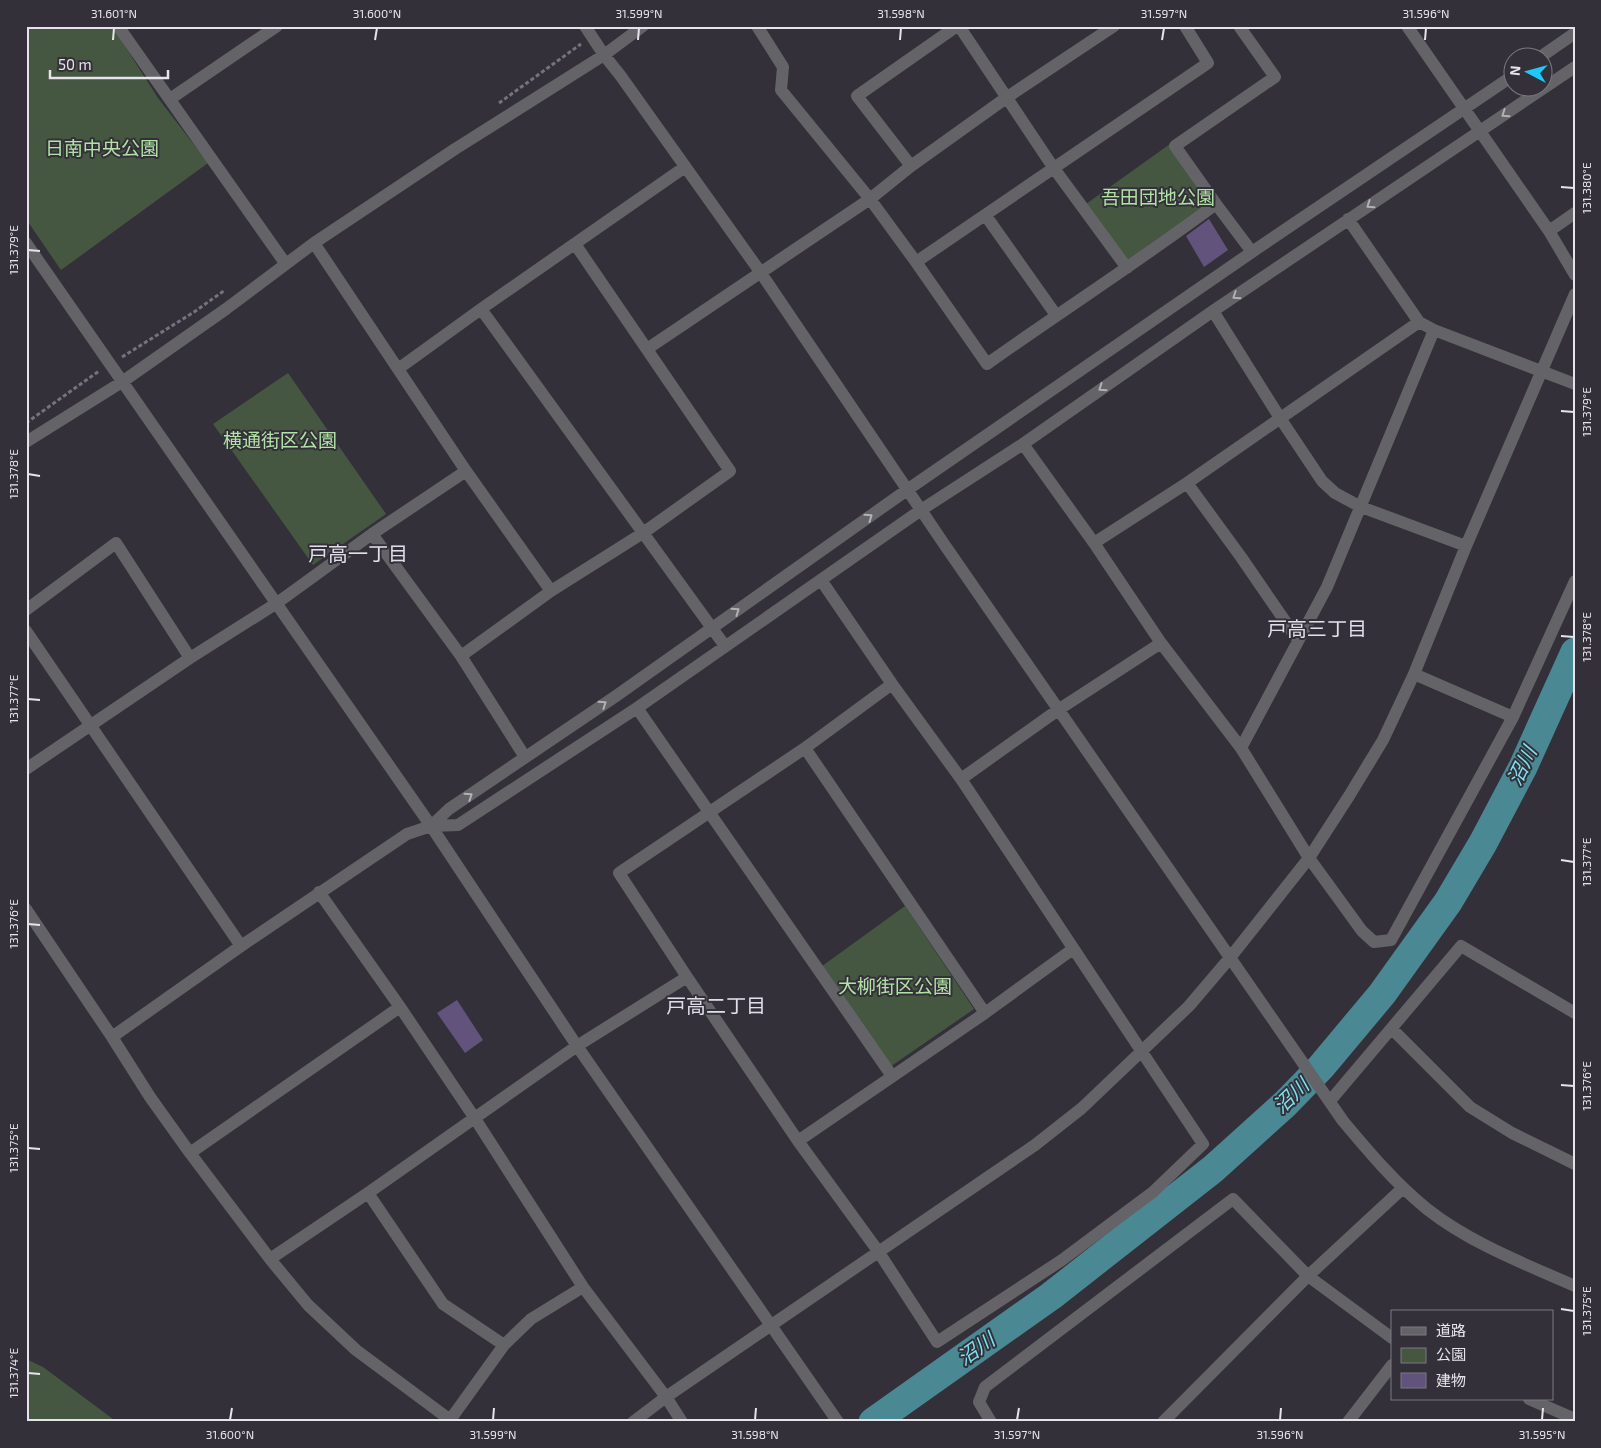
<svg xmlns="http://www.w3.org/2000/svg" width="1601" height="1448" font-family="'Exo 2','Noto Sans JP',sans-serif">
  <style>
    .green { fill: #455741 }
    .lines { fill: none; stroke-linecap: round; stroke-linejoin: round }
    .river { stroke: #4a8993; stroke-width: 29 }
    .building { fill: #61537c }
    .path { stroke: #76737b; stroke-width: 3; stroke-dasharray: 4 2.5; stroke-linecap: butt }
    .minor { stroke: #646468; stroke-width: 12 }
    .oneway { stroke: #b2b1b6 }
    .ticks { fill: none; stroke: #e6e4ea; stroke-width: 2 }
    .labels { text-anchor: middle; stroke-width: 4; stroke-linejoin: round; paint-order: stroke }
    .park-label { font-size: 19px; fill: #b1e1a4; stroke: #333039 }
    .neighbourhood-label { font-size: 20px; fill: #e1dee9; stroke: #333039 }
    .water-label { font-size: 20px; font-style: italic; fill: #7ee3f2; stroke: #333039 }
    .neatline { fill: none; stroke: #e6e4ea; stroke-width: 2 }
    .ticks-label { font-size: 12px; text-anchor: middle; fill: #e6e4ea }
  </style>
  <rect width="100%" height="100%" fill="#333039"/>
  <path class="green" d="M 26,26 L 112,26 L 158,98 L 208,163 L 61,270 L 26,219 Z
    M 1170,144 L 1212,206 L 1127,261 L 1086,204 Z
    M 288,373 L 386,514 L 313,565 L 213,424 Z
    M 905,906 L 974,1009 L 887,1069 L 818,969 Z
    M 26,1359 L 43,1367 L 117,1422 L 26,1422 Z"/>
  <g class="lines">
    <path class="river" d="M 873,1422 L 1051,1296 L 1213,1169 L 1285,1104 L 1321,1067 L 1382,994 L 1448,902 L 1483,843 L 1523,767 L 1575,652"/>
  </g>
  <path class="building" d="M 1209,219 L 1228,250 L 1204,267 L 1186,236 Z
    M 457,1000 L 483,1040 L 465,1053 L 437,1013 Z"/>
  <g class="lines">
    <path class="path" d="M 499,103 L 581,44
      M 122,357 L 194,312 L 225,290
      M 26,423 L 99,371"/>
    <path class="minor" d="M 118,26 L 285,263
      M 585,26 L 604,55 L 620,75 L 761,273 L 944,544 L 1343,1121 C 1369,1152 1395,1183 1427,1209 C 1470,1243 1525,1264 1575,1286
      M 757,26 L 783,67 L 781,90 L 870,199 L 916,262 L 987,364 C 1063,310 1141,260 1216,204
      M 959,26 L 1053,167 L 1127,268
      M 1239,26 L 1275,77 L 1175,146 L 1216,204 L 1252,252
      M 1407,26 L 1549,231 L 1575,275
      M 1539,58 L 1575,33
      M 170,99 L 277,26
      M 911,166 L 857,96 L 957,26
      M 986,216 L 1056,315
      M 1348,219 L 1419,322 L 1434,330 L 1575,384
      M 1549,231 L 1575,213
      M 26,243 L 431,826 L 577,1046 L 838,1422
      M 314,243 L 466,471 L 551,591
      M 916,262 L 1208,63 L 1185,26
      M 481,309 L 725,646
      M 1213,311 L 1280,418 L 1322,481 L 1335,493 L 1361,507 L 1466,546
      M 647,349 L 870,199 L 911,166 L 1006,98 L 1114,26
      M 398,369 L 481,309 L 685,167
      M 26,442 L 122,382 L 226,309 L 314,243 L 455,149 L 604,55 L 643,26
      M 1023,444 L 1094,543 L 1161,643 L 1241,748 L 1309,858 L 1362,931 L 1374,942 L 1391,940 L 1513,717 L 1575,581
      M 1187,483 L 1241,557 L 1298,640
      M 372,534 L 461,656 L 525,757
      M 1094,543 L 1187,483 L 1419,322
      M 821,580 L 892,684 L 961,779 L 1203,1144 L 1153,1192 L 1062,1260 L 937,1342 L 878,1251 L 798,1141 L 687,977 L 619,873 L 805,748 L 892,684
      M 26,610 L 116,543 L 190,658
      M 26,631 L 241,946
      M 461,656 L 551,591 L 643,533 L 730,471 L 575,244
      M 1414,674 L 1513,717
      M 637,708 L 892,1076
      M 805,748 L 985,1013
      M 1241,748 L 1327,587 L 1434,330
      M 26,769 L 190,658 L 277,603 L 372,534 L 466,471
      M 961,779 L 1058,710 L 1161,643
      M 431,826 L 449,809 L 616,696 L 907,490 L 1252,252 L 1514,75
      M 319,892 L 400,1007 L 474,1117 L 583,1287 L 666,1397 L 682,1422
      M 26,909 L 112,1037 L 150,1097 L 190,1153 L 270,1259 L 308,1305 L 356,1350 L 453,1422
      M 1392,1029 L 1470,1107 L 1512,1133 L 1575,1164
      M 112,1037 L 241,946 L 407,834 L 431,826 L 458,825 L 637,708 L 921,510 L 1023,444 L 1213,311 L 1575,67
      M 1330,1101 L 1461,946 L 1575,1013
      M 798,1141 L 985,1013 L 1073,949
      M 190,1153 L 400,1007
      M 368,1193 L 443,1304 L 504,1345
      M 270,1259 L 368,1193 L 577,1046 L 687,977
      M 1529,1399 L 1575,1419
      M 450,1420 L 504,1345 L 531,1319 L 583,1287
      M 633,1422 L 666,1397 L 1035,1145 L 1082,1108 L 1189,1006 L 1229,959 L 1309,858 L 1349,796 L 1383,740 L 1414,674 L 1466,546 L 1575,294
      M 991,1422 L 979,1402 L 985,1387 L 1233,1199 L 1308,1276 L 1392,1338
      M 1163,1422 L 1308,1276 L 1403,1188
      M 1348,1422 L 1392,1365"/>
  </g>
  <defs><path id="oneway-chevron" d="M-2-3.5L2.5 0L-2 3.5" fill="none" stroke-width="1.6" stroke-linecap="round" stroke-linejoin="round" transform="scale(1.25)"/></defs>
  <g class="oneway">
    <use href="#oneway-chevron" transform="translate(1505 114) rotate(146)"/>
    <use href="#oneway-chevron" transform="translate(1370 205) rotate(146)"/>
    <use href="#oneway-chevron" transform="translate(1236 296) rotate(146)"/>
    <use href="#oneway-chevron" transform="translate(1102 388) rotate(145)"/>
    <use href="#oneway-chevron" transform="translate(869 517) rotate(-35)"/>
    <use href="#oneway-chevron" transform="translate(736 611) rotate(-35)"/>
    <use href="#oneway-chevron" transform="translate(603 704) rotate(-34)"/>
    <use href="#oneway-chevron" transform="translate(469 796) rotate(-34)"/>
  </g>
  <path class="ticks" d="M 113,40 L 114,28M 375,40 L 377,28M 638,40 L 639,28M 900,40 L 901,28M 1162,40 L 1164,28M 1425,40 L 1426,28M 1561,187 L 1574,188M 28,250 L 40,251M 1561,411 L 1574,412M 28,474 L 40,476M 1561,636 L 1574,637M 28,699 L 40,700M 1561,860 L 1574,862M 28,924 L 40,925M 1561,1085 L 1574,1086M 28,1148 L 40,1149M 1561,1309 L 1574,1311M 28,1373 L 40,1374M 230,1420 L 232,1408M 493,1420 L 494,1408M 755,1420 L 756,1408M 1017,1420 L 1019,1408M 1280,1420 L 1281,1408M 1542,1420 L 1543,1408"/>
  <g class="labels">
    <g class="park-label">
      <text x="102" y="155">日南中央公園</text>
      <text x="1158" y="204">吾田団地公園</text>
      <text x="280" y="447">横通街区公園</text>
      <text x="895" y="993">大柳街区公園</text>
    </g>
    <g class="neighbourhood-label">
      <text x="358" y="561">戸高一丁目</text>
      <text x="1317" y="636">戸高三丁目</text>
      <text x="716" y="1013">戸高二丁目</text>
    </g>
    <g class="water-label">
      <text transform="translate(1522 766) rotate(-64)" y="7">沼川</text>
      <text transform="translate(1291 1096) rotate(-43)" y="7">沼川</text>
      <text transform="translate(976 1349) rotate(-35)" y="7">沼川</text>
    </g>
  </g>
  <rect width="1601" height="1448" fill="none" stroke="#333039" stroke-width="55"/>
  <rect x="1391" y="1310" width="162" height="90" fill="#333039" stroke="#7b7880"/>
  <rect x="1401" y="1327" width="25" height="8" fill="#646468" stroke="#7b7880"/>
  <text x="1436" y="1336" font-size="15" fill="#e6e4ea">道路</text>
  <rect x="1401" y="1348" width="25" height="15" fill="#455741" stroke="#7b7880"/>
  <text x="1436" y="1360" font-size="15" fill="#e6e4ea">公園</text>
  <rect x="1401" y="1373" width="25" height="15" fill="#61537c" stroke="#7b7880"/>
  <text x="1436" y="1386" font-size="15" fill="#e6e4ea">建物</text>
  <g transform="translate(1528 72) rotate(276)"><circle r="24" fill="#333039" stroke="#7b7880"/>
  <path d="M0-4L9 19L0 12L-9 19Z" fill="#1cc9fc"/>
  <text y="-8" font-size="14" font-weight="bold" text-anchor="middle" fill="#e6e4ea">N</text>
  </g>
  <path d="M50 70v8h118v-8" fill="none" stroke="#e6e4ea" stroke-width="2.5"/>
  <text x="58" y="70" font-size="15" fill="#e6e4ea" stroke="#333039" stroke-width="4" paint-order="stroke">50 m</text>
  <rect x="28" y="28" width="1546" height="1392" class="neatline"/>
  <g class="ticks-label">
    <text x="114" y="18">31.601°N</text>
    <text x="377" y="18">31.600°N</text>
    <text x="639" y="18">31.599°N</text>
    <text x="901" y="18">31.598°N</text>
    <text x="1164" y="18">31.597°N</text>
    <text x="1426" y="18">31.596°N</text>
    <text transform="translate(1587 188) rotate(-90)" y="4">131.380°E</text>
    <text transform="translate(14 250) rotate(-90)" y="4">131.379°E</text>
    <text transform="translate(1587 412) rotate(-90)" y="4">131.379°E</text>
    <text transform="translate(14 474) rotate(-90)" y="4">131.378°E</text>
    <text transform="translate(1587 637) rotate(-90)" y="4">131.378°E</text>
    <text transform="translate(14 699) rotate(-90)" y="4">131.377°E</text>
    <text transform="translate(1587 862) rotate(-90)" y="4">131.377°E</text>
    <text transform="translate(14 924) rotate(-90)" y="4">131.376°E</text>
    <text transform="translate(1587 1086) rotate(-90)" y="4">131.376°E</text>
    <text transform="translate(14 1148) rotate(-90)" y="4">131.375°E</text>
    <text transform="translate(1587 1311) rotate(-90)" y="4">131.375°E</text>
    <text transform="translate(14 1373) rotate(-90)" y="4">131.374°E</text>
    <text x="230" y="1439">31.600°N</text>
    <text x="493" y="1439">31.599°N</text>
    <text x="755" y="1439">31.598°N</text>
    <text x="1017" y="1439">31.597°N</text>
    <text x="1280" y="1439">31.596°N</text>
    <text x="1542" y="1439">31.595°N</text>
  </g>
</svg>
